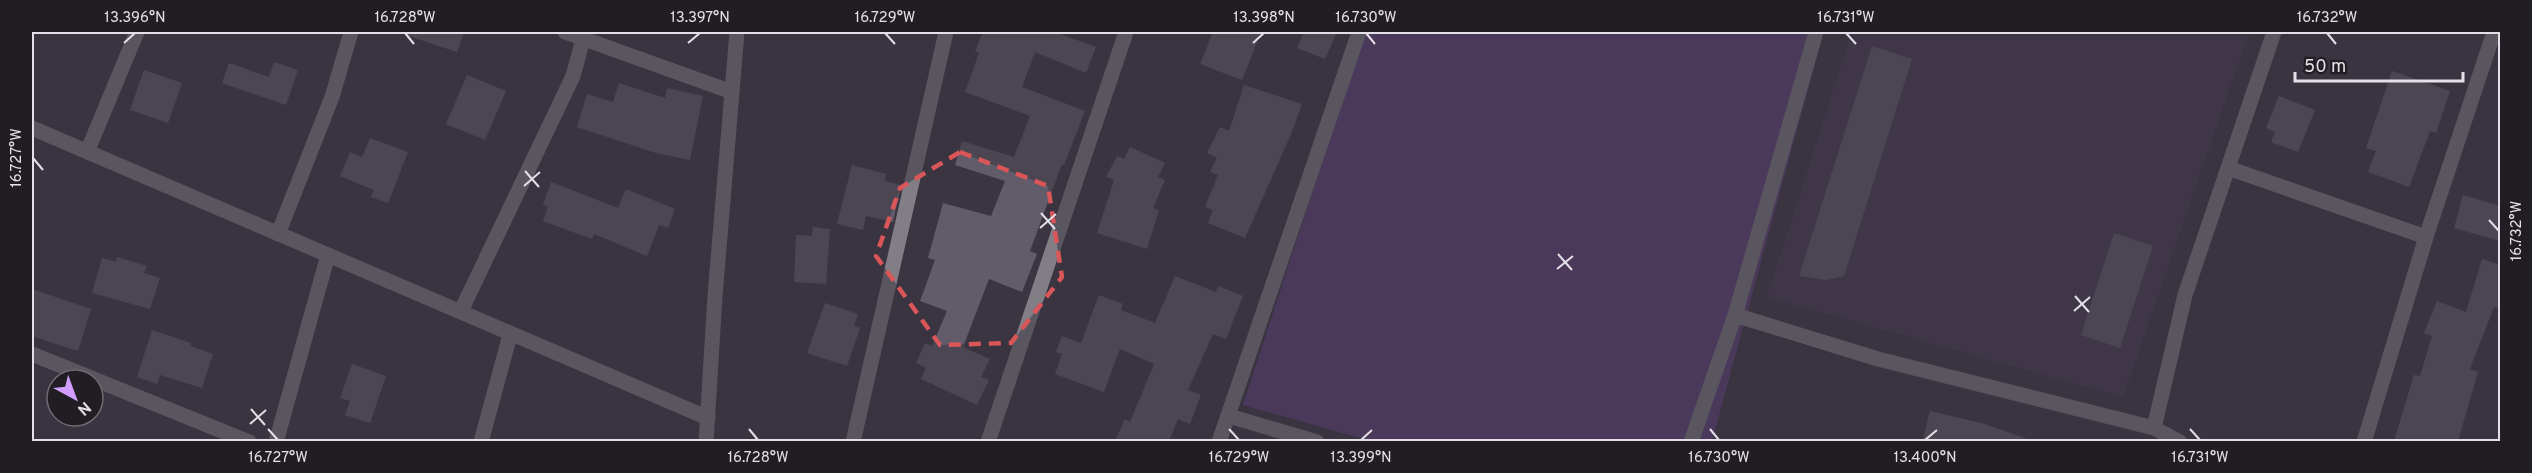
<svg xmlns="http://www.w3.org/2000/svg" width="2532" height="473" font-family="Overpass,sans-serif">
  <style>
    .built { fill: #453b4e }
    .green { fill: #613f7d }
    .building { fill: #625b69 }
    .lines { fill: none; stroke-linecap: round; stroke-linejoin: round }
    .minor { stroke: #827e85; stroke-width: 15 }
    .marked { fill: none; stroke: #da5658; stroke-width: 4.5; stroke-dasharray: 12 8; stroke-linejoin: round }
    .ticks { fill: none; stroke: #e4e0e8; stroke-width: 2 }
    .neatline { fill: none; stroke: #e4e0e8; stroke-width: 2 }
    .ticks-label { font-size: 15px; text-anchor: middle; fill: #e4e0e8 }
  </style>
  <rect width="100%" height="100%" fill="#3b3441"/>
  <path class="built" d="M 1852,32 L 2249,32 L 2123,397 L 1767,297 Z"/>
  <path class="green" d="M 1365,32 L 1814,32 L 1823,34 L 1712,441 L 1371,441 L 1243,405 Z"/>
  <path class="building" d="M 406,32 L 464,32 L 457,52 L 406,35 Z
    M 983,32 L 1055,32 L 1096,47 L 1086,73 L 1035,52 L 1022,87 L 1085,111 L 1064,165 L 1062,164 L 1030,251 L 1037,254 L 1022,292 L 989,279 L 963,347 L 990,359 L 981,377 L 989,380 L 977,405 L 921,379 L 926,368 L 916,363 L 925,343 L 932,346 L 947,311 L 920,301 L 935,260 L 928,258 L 943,203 L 991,216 L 1005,181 L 955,165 L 962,141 L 1014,157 L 1030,116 L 965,92 L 979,53 L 975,51 Z
    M 1213,32 L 1261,32 L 1242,80 L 1200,64 Z
    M 1304,32 L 1337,32 L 1325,59 L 1297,48 Z
    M 1872,46 L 1912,59 L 1844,276 L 1826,280 L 1799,276 Z
    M 274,62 L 298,70 L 286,105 L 222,83 L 229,63 L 269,77 Z
    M 144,70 L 182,83 L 168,123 L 130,110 Z
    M 2392,71 L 2450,91 L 2436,133 L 2430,131 L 2409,187 L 2368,172 L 2376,151 L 2366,148 Z
    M 467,75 L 506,91 L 485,140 L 446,124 Z
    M 619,83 L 665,98 L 667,88 L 703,96 L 690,160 L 656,153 L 577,127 L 587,94 L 613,102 Z
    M 1244,85 L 1302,104 L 1291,134 L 1245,238 L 1208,223 L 1213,210 L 1205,207 L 1218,175 L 1210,172 L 1217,158 L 1207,153 L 1220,127 L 1229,131 Z
    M 2279,96 L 2315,110 L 2298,152 L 2271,142 L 2275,132 L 2266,128 Z
    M 370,138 L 408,152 L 388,203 L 371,197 L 374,190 L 340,176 L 350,152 L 362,157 Z
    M 1130,147 L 1165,163 L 1158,177 L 1165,180 L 1153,208 L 1159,210 L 1147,249 L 1097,233 L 1114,180 L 1106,177 L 1117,156 L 1124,159 Z
    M 852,165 L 886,174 L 885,181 L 901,185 L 893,222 L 866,216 L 863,230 L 837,224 Z
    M 551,182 L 618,208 L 626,189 L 675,209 L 668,228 L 659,225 L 647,256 L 594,234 L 592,239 L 543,221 L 548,207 L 543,205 Z
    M 2463,195 L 2500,206 L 2500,241 L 2454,228 Z
    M 813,227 L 830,229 L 826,284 L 794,282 L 796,235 L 812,236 Z
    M 2114,233 L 2153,246 L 2120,348 L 2081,335 Z
    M 117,257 L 147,266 L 144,273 L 160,278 L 150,309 L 92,293 L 102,258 L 116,262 Z
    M 2482,259 L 2500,265 L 2500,309 L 2494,307 L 2470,369 L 2478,372 L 2458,441 L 2394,441 L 2414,375 L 2420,376 L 2432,336 L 2424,333 L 2437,301 L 2466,312 Z
    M 1175,276 L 1216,292 L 1218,286 L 1243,296 L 1226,339 L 1213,334 L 1188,390 L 1201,395 L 1190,424 L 1178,419 L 1169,441 L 1115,441 L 1125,419 L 1130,422 L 1154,364 L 1120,349 L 1104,392 L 1055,374 L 1062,354 L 1056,352 L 1062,336 L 1081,343 L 1099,295 L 1123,304 L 1121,310 L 1155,323 Z
    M 32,289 L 91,309 L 78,351 L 32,336 Z
    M 825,303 L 858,314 L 854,326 L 860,328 L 847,366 L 807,353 Z
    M 152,330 L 191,343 L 190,346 L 213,354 L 202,388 L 160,375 L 157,384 L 137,377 Z
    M 352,364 L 386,376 L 370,423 L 345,415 L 350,401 L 340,398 Z
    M 1930,411 L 1985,424 L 2027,439 L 2027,441 L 1933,441 L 1923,439 Z"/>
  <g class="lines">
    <path class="minor" d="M 565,32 L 732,92
      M 32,128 L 708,418
      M 87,152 L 137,32
      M 2228,168 L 2426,237
      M 278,234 L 332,97 L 351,32
      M 461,311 L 573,76 L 585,32
      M 1735,315 L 1878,359 L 2154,428 L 2180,442
      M 32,354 L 249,442
      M 1229,416 L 1317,442
      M 2154,428 L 2185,295 L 2274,32
      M 276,442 L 328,255
      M 481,442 L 510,335
      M 706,442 L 715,296 L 737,32
      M 853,442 L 946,32
      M 988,442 L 1126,32
      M 1219,442 L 1359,32
      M 1691,442 L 1735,315 L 1816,32
      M 2364,442 L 2426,237 L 2494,32"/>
  </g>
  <path d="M0 0H2532V473H0ZM 960,152 L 1048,186 L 1062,277 L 1011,343 L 940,345 L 876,256 L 900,188 Z" fill="#3b3441" fill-opacity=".55" fill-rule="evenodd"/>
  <path class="marked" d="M 960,152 L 1048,186 L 1062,277 L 1011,343 L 940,345 L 876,256 L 900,188 Z"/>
  <path class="ticks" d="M 405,33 L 414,44M 885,33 L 895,44M 1366,33 L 1375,44M 1846,33 L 1856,44M 2327,33 L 2336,44M 124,43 L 135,33M 688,43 L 700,33M 1253,43 L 1264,33M 33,158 L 43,170M 525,171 L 539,187M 524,186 L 540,172M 1041,213 L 1055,229M 2489,220 L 2499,231M 1040,228 L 1056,214M 1558,254 L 1572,270M 1557,269 L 1573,256M 2075,296 L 2089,312M 2074,311 L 2090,297M 251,409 L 265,425M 250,424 L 266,410M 268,429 L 278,440M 749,429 L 758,440M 1229,429 L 1239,440M 1710,429 L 1719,440M 2190,429 L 2200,440M 1361,440 L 1372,430M 1925,440 L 1937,430"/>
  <rect width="2532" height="473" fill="none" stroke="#201d23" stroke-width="66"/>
  <g transform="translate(75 398) rotate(139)"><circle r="28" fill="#201d23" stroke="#6e6b72" stroke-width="1.5"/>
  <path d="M0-4.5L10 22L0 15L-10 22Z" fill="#d19dfe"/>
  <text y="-9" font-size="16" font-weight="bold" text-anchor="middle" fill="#e4e0e8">N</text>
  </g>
  <path d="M2295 72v9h168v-9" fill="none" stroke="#e4e0e8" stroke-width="3"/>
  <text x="2304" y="72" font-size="18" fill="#e4e0e8" stroke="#201d23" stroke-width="4.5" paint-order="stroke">50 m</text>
  <rect x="33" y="33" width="2466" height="407" class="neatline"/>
  <g class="ticks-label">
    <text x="135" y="22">13.396°N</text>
    <text x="405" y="22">16.728°W</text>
    <text x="700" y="22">13.397°N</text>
    <text x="885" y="22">16.729°W</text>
    <text x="1264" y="22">13.398°N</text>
    <text x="1366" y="22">16.730°W</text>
    <text x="1846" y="22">16.731°W</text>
    <text x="2327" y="22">16.732°W</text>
    <text transform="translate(16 158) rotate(-90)" y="5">16.727°W</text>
    <text transform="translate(2516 231) rotate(-90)" y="5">16.732°W</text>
    <text x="278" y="462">16.727°W</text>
    <text x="758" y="462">16.728°W</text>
    <text x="1239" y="462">16.729°W</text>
    <text x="1361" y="462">13.399°N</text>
    <text x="1719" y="462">16.730°W</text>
    <text x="1925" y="462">13.400°N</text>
    <text x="2200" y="462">16.731°W</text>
  </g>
</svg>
